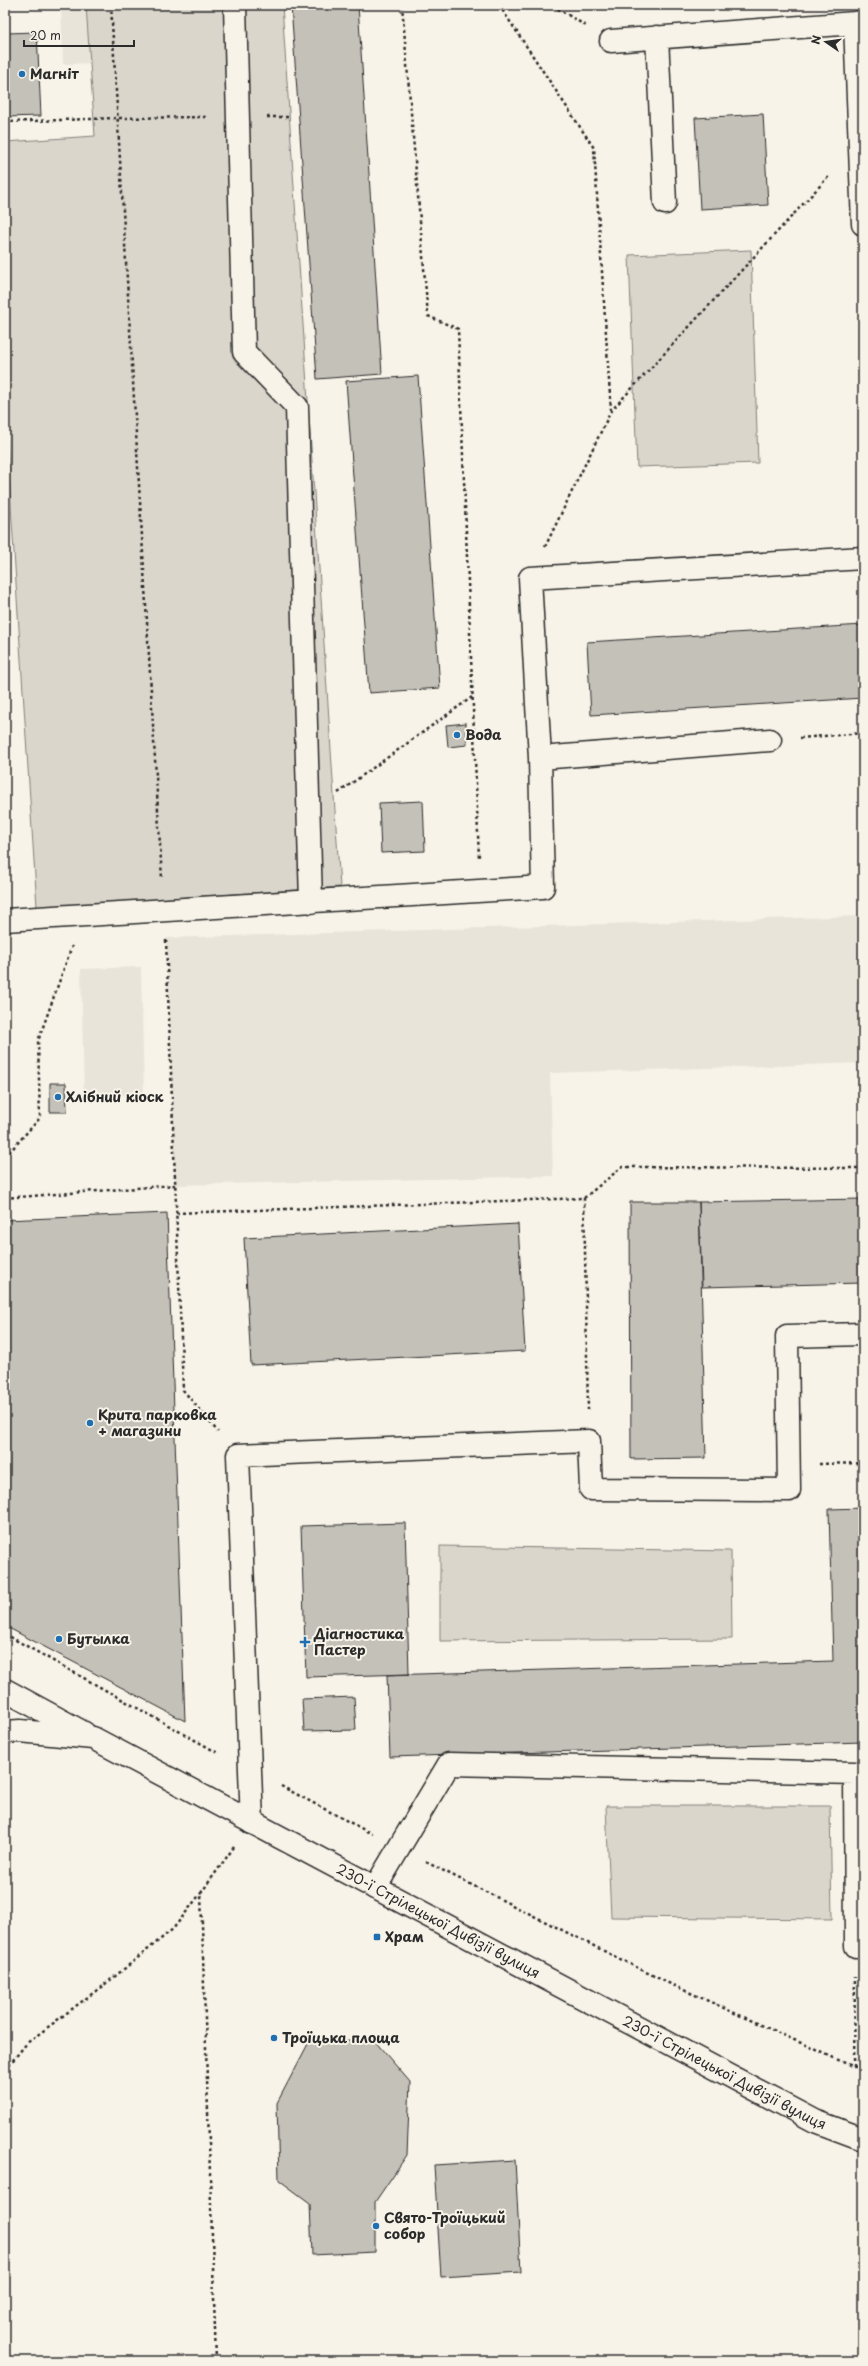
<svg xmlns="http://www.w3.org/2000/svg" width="868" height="2366" font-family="'Playpen Sans',sans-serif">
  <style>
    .built { fill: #e8e4da }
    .green { fill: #dad6cc; stroke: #82807c }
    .building { fill: #c4c1b9; stroke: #2b2b2b }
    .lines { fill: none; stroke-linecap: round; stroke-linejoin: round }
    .lane-casing { stroke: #2b2b2b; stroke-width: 25 }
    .secondary-casing { stroke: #2b2b2b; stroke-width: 25 }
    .path { stroke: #2b2b2b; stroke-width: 2.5; stroke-dasharray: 3 3; stroke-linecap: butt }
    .lane { stroke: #f7f3e8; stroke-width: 22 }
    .secondary { stroke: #f7f3e8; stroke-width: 22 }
    .poi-dot { fill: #1f6fb2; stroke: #f7f3e8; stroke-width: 1.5 }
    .labels { text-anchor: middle; stroke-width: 4; stroke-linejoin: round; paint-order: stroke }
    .poi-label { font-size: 14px; font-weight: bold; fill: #2b2b2b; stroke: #f7f3e8; text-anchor: start }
    .street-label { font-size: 14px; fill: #2b2b2b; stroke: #f7f3e8 }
  </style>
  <rect width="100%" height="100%" fill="#f7f3e8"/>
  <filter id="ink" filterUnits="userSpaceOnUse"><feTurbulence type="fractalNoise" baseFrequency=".025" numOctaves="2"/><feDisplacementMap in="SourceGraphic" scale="8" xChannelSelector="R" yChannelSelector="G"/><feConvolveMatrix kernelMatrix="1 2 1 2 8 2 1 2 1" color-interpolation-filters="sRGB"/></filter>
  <g filter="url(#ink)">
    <path class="built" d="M 61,5 L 95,5 L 96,63 L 63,64 Z
      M 863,916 L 863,1063 L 550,1073 L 553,1176 L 175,1185 L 166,938 Z
      M 141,967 L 144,1095 L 84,1096 L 81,969 Z"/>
    <path class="green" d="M 86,5 L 282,5 L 340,887 L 37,907 L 5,413 L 5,142 L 95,136 Z
      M 751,250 L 758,463 L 637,467 L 629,255 Z
      M 440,1546 L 731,1551 L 732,1639 L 440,1641 Z
      M 606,1806 L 830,1806 L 832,1919 L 611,1917 Z"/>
    <path class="building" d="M 291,5 L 358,5 L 382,374 L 317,379 Z
      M 5,6 L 6,33 L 37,32 L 41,116 L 5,117 Z
      M 763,114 L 768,205 L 700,209 L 695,118 Z
      M 418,376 L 440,688 L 369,693 L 346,381 Z
      M 863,625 L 863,698 L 591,715 L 587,642 Z
      M 466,723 L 467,745 L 448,747 L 446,725 Z
      M 423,801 L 425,851 L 381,853 L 379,803 Z
      M 50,1083 L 66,1083 L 67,1112 L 50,1112 Z
      M 863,1199 L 863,1283 L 702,1287 L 699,1202 Z
      M 630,1202 L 699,1202 L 706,1458 L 631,1459 Z
      M 167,1213 L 185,1721 L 5,1626 L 5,1220 Z
      M 518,1224 L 525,1351 L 251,1365 L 244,1238 Z
      M 863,1508 L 863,1742 L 390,1757 L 387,1675 L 833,1661 L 829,1509 Z
      M 405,1523 L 409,1674 L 306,1677 L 301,1526 Z
      M 354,1697 L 356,1730 L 304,1731 L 302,1699 Z
      M 373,2039 L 410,2082 L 407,2155 L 375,2202 L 375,2252 L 312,2255 L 310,2203 L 279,2180 L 277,2103 L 309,2042 Z
      M 515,2160 L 521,2272 L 441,2277 L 434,2165 Z"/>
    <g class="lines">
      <g class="lane-casing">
        <path id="lane" d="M 235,5 L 244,352 L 297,407 L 311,902
          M 863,22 L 855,23 L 863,224
          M 657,37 L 665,203
          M 611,41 L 855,23
          M 540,758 L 770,740
          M 5,920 L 543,887 L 540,758 L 530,578 L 863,558
          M 252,1823 L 238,1455 L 589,1441 L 591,1489 L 789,1490 L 787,1336 L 863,1334
          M 375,1888 L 449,1764 L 855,1773 L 856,1946"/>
      </g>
      <g class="secondary-casing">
        <g id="secondary">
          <path d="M 5,1690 L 84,1733"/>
          <path id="s1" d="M 5,1732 L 20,1731 L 93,1738 L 815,2121 L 863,2139"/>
        </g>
      </g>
      <path class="path" d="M 111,5 L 162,879
        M 402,5 L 428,316 L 458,329 L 479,859
        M 480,5 L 555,7 L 586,26
        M 499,5 L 594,148 L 611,411
        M 267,117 L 289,117
        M 5,122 L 117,118 L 208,117
        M 545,547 L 611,411 L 830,175
        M 800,738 L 863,733
        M 338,793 L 472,697
        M 166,940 L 183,1390 L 218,1432
        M 5,1157 L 40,1118 L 38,1041 L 72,946
        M 5,1198 L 175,1185
        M 584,1198 L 622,1167 L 863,1168
        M 176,1213 L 584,1198 L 588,1410
        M 819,1464 L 863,1463
        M 5,1634 L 218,1753
        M 281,1786 L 372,1834
        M 426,1862 L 664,1981 L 854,2067 L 863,2066
        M 854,2067 L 855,1976
        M 5,2070 L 27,2043 L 113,1978 L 173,1929 L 201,1893
        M 5,2358 L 8,2361
        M 216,2361 L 201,1893 L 234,1847"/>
      <use href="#lane" class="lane"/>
      <use href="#secondary" class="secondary"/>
    </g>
  </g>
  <g class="poi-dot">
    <circle cx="22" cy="74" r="4"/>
    <circle cx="457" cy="735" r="4"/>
    <circle cx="58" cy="1097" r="4"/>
    <circle cx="90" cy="1423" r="4"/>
    <circle cx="59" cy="1639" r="4"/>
    <path d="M303 1636h4v4h4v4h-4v4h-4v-4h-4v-4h4z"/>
    <rect x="373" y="1933" width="8" height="8" rx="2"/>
    <circle cx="274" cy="2038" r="4"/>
    <circle cx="376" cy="2226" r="4"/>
  </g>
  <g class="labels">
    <g class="poi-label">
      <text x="30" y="79">Магніт</text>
      <text x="465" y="740">Вода</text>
      <text x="66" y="1102">Хлібний кіоск</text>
      <text x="98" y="1420">Крита парковка<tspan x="98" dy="16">+ магазини</tspan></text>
      <text x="314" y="1639">Діагностика<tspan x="314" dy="16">Пастер</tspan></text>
      <text x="67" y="1644">Бутылка</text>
      <text x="385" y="1942">Храм</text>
      <text x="282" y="2043">Троїцька площа</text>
      <text x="384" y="2223">Свято-Троїцький<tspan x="384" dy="16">собор</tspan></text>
    </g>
    <g class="street-label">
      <text dy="5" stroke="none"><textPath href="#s1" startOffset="479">230-ї Стрілецької Дивізії вулиця</textPath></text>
      <text dy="5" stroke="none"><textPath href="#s1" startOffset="803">230-ї Стрілецької Дивізії вулиця</textPath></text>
    </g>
  </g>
  <rect width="868" height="2366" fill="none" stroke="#f7f3e8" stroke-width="20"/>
  <rect x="10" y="10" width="848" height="2346" fill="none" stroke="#2b2b2b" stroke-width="1.5" filter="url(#ink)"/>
  <g transform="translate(826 42) rotate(283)" stroke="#f7f3e8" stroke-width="3" paint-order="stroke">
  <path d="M0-3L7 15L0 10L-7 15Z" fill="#2b2b2b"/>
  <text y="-6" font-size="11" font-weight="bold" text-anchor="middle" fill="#2b2b2b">N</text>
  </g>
  <path d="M24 40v6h110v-6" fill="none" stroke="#2b2b2b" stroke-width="2"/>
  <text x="30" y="40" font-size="12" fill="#2b2b2b" stroke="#f7f3e8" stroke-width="3" paint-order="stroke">20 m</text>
</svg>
